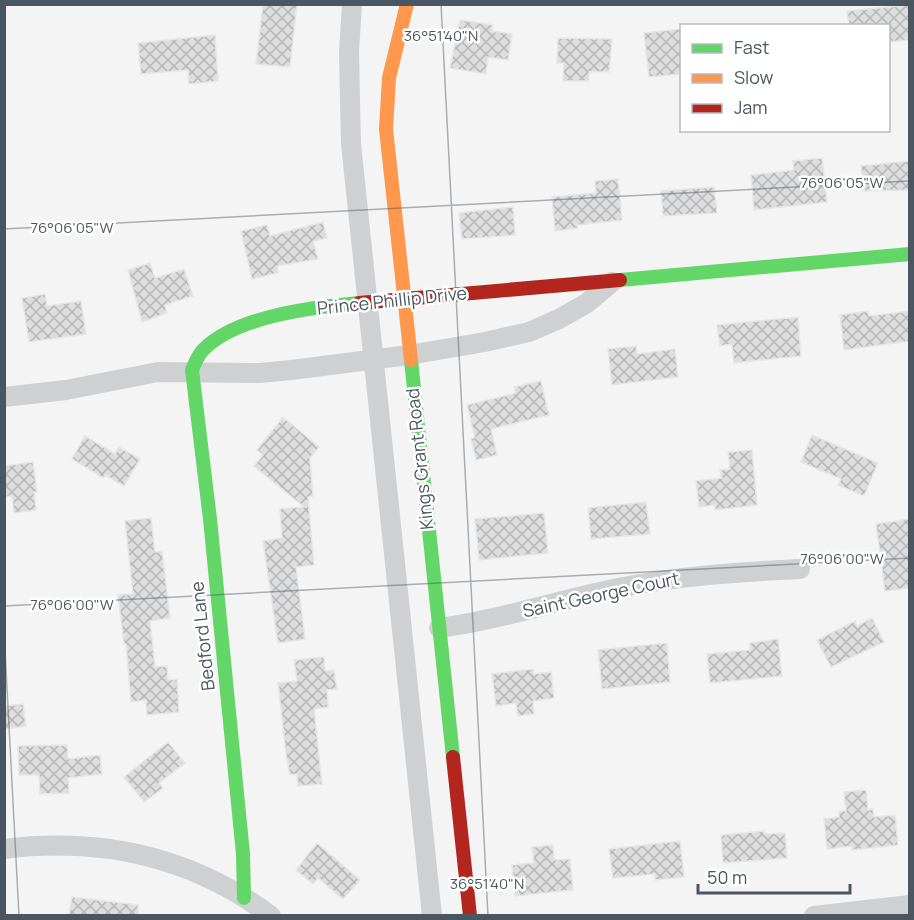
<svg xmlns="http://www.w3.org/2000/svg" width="914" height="920" font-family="Manrope,sans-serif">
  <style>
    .building { fill: url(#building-cross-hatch); stroke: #e5e6e7; stroke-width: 1.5 }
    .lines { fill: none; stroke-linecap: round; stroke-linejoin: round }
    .street { stroke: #ced0d2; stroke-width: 20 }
    .fast { stroke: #63d668; stroke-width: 14 }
    .slow { stroke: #ff974d; stroke-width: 14 }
    .jam { stroke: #b3261e; stroke-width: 14 }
    .ticks { fill: none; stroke: #4a5661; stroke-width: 1.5; stroke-opacity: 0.45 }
    .labels { text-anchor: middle; stroke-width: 5; stroke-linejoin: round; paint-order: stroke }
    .street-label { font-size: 18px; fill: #4a5661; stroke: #fff }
    .ticks-label { font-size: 15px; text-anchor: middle; fill: #4a5661; stroke: #fff; stroke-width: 5; stroke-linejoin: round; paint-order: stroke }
  </style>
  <defs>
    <pattern id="building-cross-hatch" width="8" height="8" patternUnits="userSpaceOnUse" patternTransform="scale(1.5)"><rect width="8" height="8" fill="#ddddde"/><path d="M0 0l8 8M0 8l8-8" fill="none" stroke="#b5b6b7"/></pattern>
  </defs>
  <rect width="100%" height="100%" fill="#f4f4f4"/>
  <path class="building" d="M 263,4 L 297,4 L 290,67 L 256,64 Z
    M 909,5 L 909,40 L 888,42 L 888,26 L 849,26 L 847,11 Z
    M 460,20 L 493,25 L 492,31 L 512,34 L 508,60 L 488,57 L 486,74 L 450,68 Z
    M 681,29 L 681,74 L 649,77 L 644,33 Z
    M 215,35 L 218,81 L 189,84 L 188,70 L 141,74 L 138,43 Z
    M 558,38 L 612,39 L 609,72 L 589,72 L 589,81 L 563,81 L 564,63 L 557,63 Z
    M 822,158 L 827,202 L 754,210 L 751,175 L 794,170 L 793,161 Z
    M 909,161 L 909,190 L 864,191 L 861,166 Z
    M 618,179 L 622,220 L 577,225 L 578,228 L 555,231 L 552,197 L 596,193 L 595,181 Z
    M 714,187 L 717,213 L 663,216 L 661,191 Z
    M 513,207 L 515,235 L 462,239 L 459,213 Z
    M 323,222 L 327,238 L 313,241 L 318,259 L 277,266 L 278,273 L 252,279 L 241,231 L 267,225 L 270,236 Z
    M 150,263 L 155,278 L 184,269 L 193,296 L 165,305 L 167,313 L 142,322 L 128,270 Z
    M 45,294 L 47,306 L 81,301 L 86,334 L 29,342 L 22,298 Z
    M 868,311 L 869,316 L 909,311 L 909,341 L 844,350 L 840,315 Z
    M 798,317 L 801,356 L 734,363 L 732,344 L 720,346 L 717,325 Z
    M 636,346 L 637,354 L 675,349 L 678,377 L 612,385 L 608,349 Z
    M 541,381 L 549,415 L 491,429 L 497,455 L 476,460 L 471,439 L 475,437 L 467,405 L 516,393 L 514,387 Z
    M 283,417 L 319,447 L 310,458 L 313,496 L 308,497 L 314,565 L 296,567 L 305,639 L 278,643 L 263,541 L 282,538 L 280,509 L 304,507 L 254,466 L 263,455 L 257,450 Z
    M 812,435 L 878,463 L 864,496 L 838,485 L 841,479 L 801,462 Z
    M 85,436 L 115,454 L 119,447 L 140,459 L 124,486 L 105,475 L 103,478 L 72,459 Z
    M 752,450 L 757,505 L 715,510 L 715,505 L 699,507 L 696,481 L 722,478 L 720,470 L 730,469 L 728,452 Z
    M 33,462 L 37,492 L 34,492 L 36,510 L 14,513 L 12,496 L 4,497 L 4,466 Z
    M 646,502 L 650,534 L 591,539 L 588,508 Z
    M 544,513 L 548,553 L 479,560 L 475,519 Z
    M 151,518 L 155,552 L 162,551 L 170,618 L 150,621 L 155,667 L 167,666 L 168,680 L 177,679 L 179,712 L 147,715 L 146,700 L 131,702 L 126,644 L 124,644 L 118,595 L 133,594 L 125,521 Z
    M 909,519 L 909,588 L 885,591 L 876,524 Z
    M 872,618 L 884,642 L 831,667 L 817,640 L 855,621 L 857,626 Z
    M 778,639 L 782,676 L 710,683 L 707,654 L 750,650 L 750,643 Z
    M 667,643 L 670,682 L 602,689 L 598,650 Z
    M 324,657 L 325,671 L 334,670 L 337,689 L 327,690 L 328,707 L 314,709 L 322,784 L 298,786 L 297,774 L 290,775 L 286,754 L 278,683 L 297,681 L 294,660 Z
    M 533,669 L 534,674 L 551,672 L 554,698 L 533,701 L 534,714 L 518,716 L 516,703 L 496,706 L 492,674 Z
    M 23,704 L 26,726 L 4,729 L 4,706 Z
    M 168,742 L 185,763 L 159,783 L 163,788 L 144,802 L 124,777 Z
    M 67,745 L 68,759 L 100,755 L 102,774 L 68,778 L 69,793 L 40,794 L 39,775 L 19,775 L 18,746 Z
    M 866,790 L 868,810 L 873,809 L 874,817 L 895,815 L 898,845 L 852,850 L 852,846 L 827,849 L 824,819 L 839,817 L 839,811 L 846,811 L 844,792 Z
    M 764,831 L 764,834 L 785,833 L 787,858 L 723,863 L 721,835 Z
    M 680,841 L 684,877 L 655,880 L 655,874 L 613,878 L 609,849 Z
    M 317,843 L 360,880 L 343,899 L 318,878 L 313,884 L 296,870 Z
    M 553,845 L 554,860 L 570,859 L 573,890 L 515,896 L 512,865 L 534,863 L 532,847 Z
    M 72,897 L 138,905 L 138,915 L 69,915 Z"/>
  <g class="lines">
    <path class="street" d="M 352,4 L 349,52 L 351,144 L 432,916
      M 4,397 L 66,390 L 158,372 L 260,373 L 291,370 L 409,355 L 485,342 L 529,332 L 559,319 L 587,303 L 612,282
      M 439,628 C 500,620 558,600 618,588 C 678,576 739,572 800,569
      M 4,849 C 101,837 192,857 271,916
      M 814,916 L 910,905"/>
    <path class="fast" d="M 620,280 L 910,254
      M 411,360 L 453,757
      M 244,898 L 243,854 L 210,519 L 192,370 C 195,363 198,355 203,350 C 236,316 314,307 359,303"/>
    <path class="slow" d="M 407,4 L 389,78 L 386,129 L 411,360"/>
    <path class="jam" d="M 359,303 L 620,280
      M 453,757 L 470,916"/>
  </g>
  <path class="ticks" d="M 441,4 L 488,916M 909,4 L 910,6M 4,229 L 910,181M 4,606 L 910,558M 4,631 L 19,916"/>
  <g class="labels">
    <g class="street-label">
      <text transform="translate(392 301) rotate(-6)" y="6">Prince Phillip Drive</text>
      <text transform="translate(420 459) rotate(-96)" y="6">Kings Grant Road</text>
      <text transform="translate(601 595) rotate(-12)" y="6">Saint George Court</text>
      <text transform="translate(203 636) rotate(-96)" y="6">Bedford Lane</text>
    </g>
  </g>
  <g class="ticks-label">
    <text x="441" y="41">36°51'40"N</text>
    <text x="842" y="188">76°06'05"W</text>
    <text x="72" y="233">76°06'05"W</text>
    <text x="842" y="564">76°06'00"W</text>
    <text x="72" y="610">76°06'00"W</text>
    <text x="487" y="889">36°51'40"N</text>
  </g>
  <rect width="914" height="920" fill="none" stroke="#4a5661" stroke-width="12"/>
  <rect x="680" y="24" width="210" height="108" fill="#ffffff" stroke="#b7bbc0" stroke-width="1.5"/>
  <rect x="692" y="44" width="30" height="9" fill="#63d668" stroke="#b7bbc0" stroke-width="1.5"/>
  <text x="734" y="54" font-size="18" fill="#4a5661">Fast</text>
  <rect x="692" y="74" width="30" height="9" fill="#ff974d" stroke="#b7bbc0" stroke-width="1.5"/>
  <text x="734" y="84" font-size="18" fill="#4a5661">Slow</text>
  <rect x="692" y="104" width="30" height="9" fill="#b3261e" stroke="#b7bbc0" stroke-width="1.5"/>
  <text x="734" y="114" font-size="18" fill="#4a5661">Jam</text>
  <path d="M698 884v9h152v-9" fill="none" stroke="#4a5661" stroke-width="3"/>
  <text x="707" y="884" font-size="18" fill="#4a5661" stroke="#ffffff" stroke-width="4.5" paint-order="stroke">50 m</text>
</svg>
